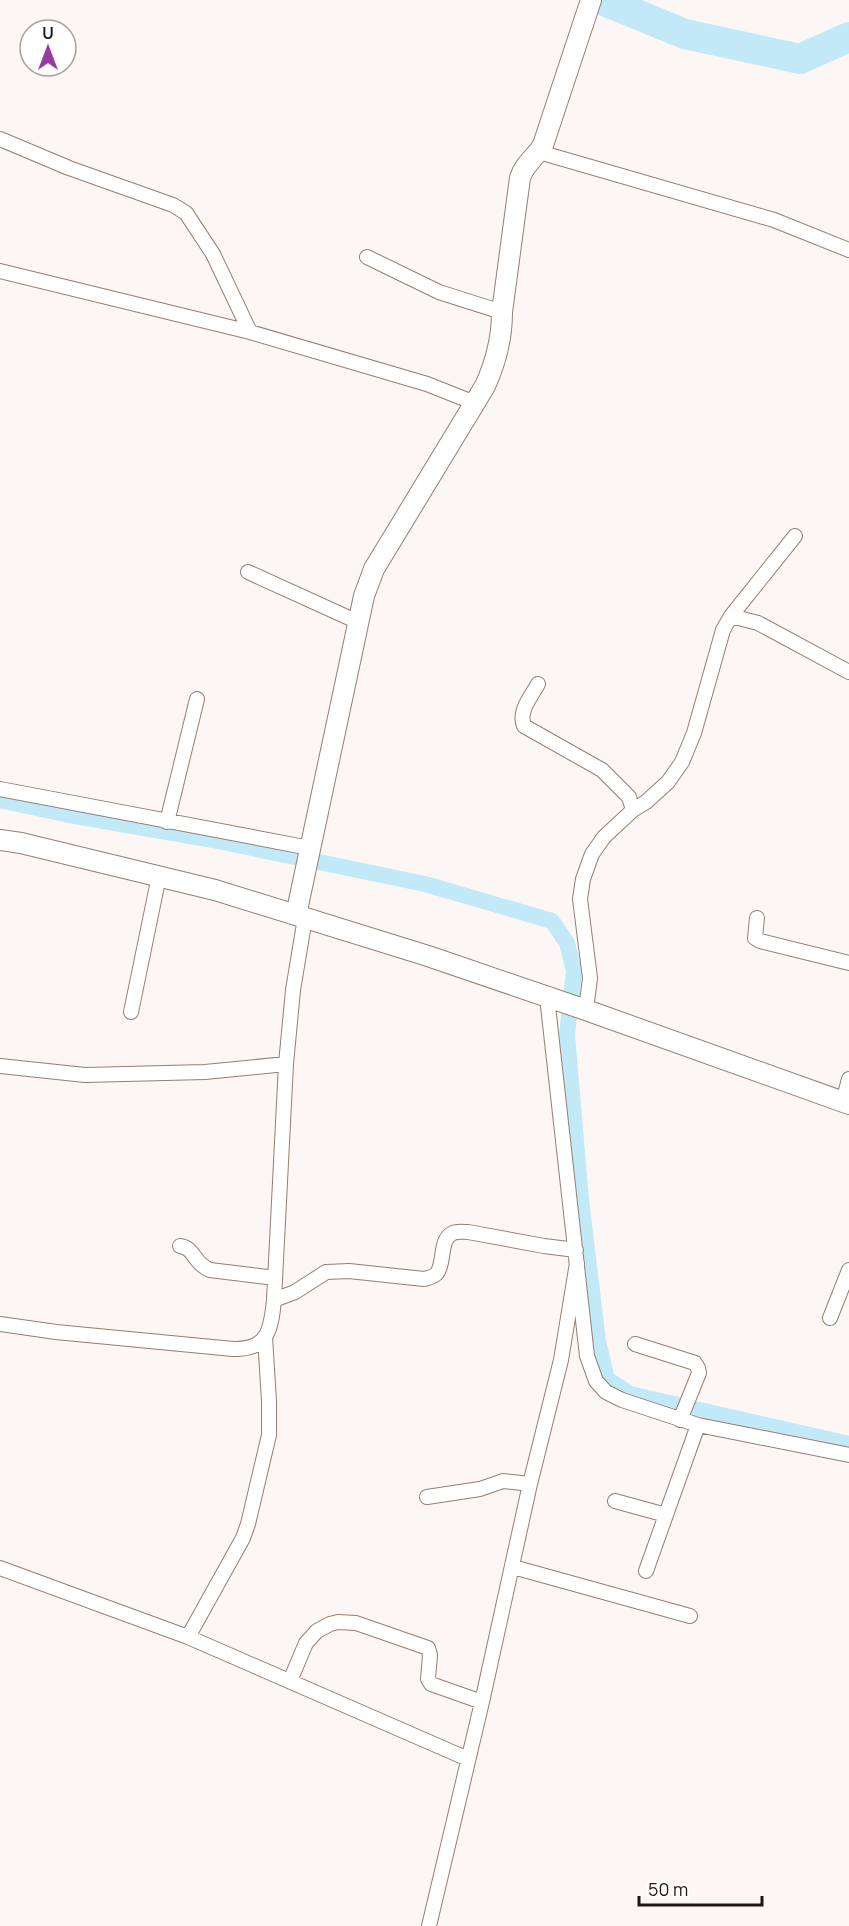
<svg xmlns="http://www.w3.org/2000/svg" width="849" height="1926" font-family="Manrope,sans-serif">
  <style>
    .lines { fill: none; stroke-linecap: round; stroke-linejoin: round }
    .canal { stroke: #c1e9f7; stroke-width: 16 }
    .river { stroke: #c1e9f7; stroke-width: 30 }
    .minor-casing { stroke: #957e71; stroke-width: 16 }
    .secondary-casing { stroke: #957e71; stroke-width: 22 }
    .minor { stroke: #fff; stroke-width: 14 }
    .secondary { stroke: #fff; stroke-width: 20 }
  </style>
  <rect width="100%" height="100%" fill="#fcf7f4"/>
  <g class="lines">
    <path class="canal" d="M 0,800 L 69,815 L 213,840 L 425,884 L 552,921 L 567,943 L 574,971 L 567,1035 L 581,1200 L 598,1341 L 607,1379 L 630,1394 L 849,1444"/>
    <path class="river" d="M 602,0 L 685,34 L 800,59 L 849,37"/>
    <g class="minor-casing">
      <path id="minor" d="M 0,139 L 69,168 L 173,205 L 186,213 L 213,254 L 250,332 L 427,384 L 475,403
        M 539,152 L 774,220 L 849,250
        M 367,257 L 439,292 L 502,312
        M 0,271 L 250,332
        M 248,572 L 358,622
        M 731,616 L 795,536
        M 538,684 C 531,697 518,711 524,726 L 602,770 L 629,797 L 633,810
        M 0,789 L 310,848
        M 167,822 L 197,699
        M 757,918 L 755,938 L 760,941 L 849,963
        M 547,997 L 587,1356 L 596,1381 L 606,1392 L 622,1400 L 698,1425 L 849,1455
        M 586,1010 L 590,978 L 580,899 L 583,879 L 592,854 L 604,837 L 633,810 L 646,802 L 668,782 L 682,762 L 694,733 L 723,630 L 731,616 L 758,623 L 849,672
        M 131,1012 L 159,876
        M 0,1066 L 85,1075 L 205,1072 L 286,1064
        M 843,1102 L 849,1079
        M 180,1246 C 195,1248 193,1263 210,1270 L 275,1278
        M 274,1300 L 295,1292 L 326,1272 L 349,1271 L 424,1279 C 428,1278 434,1277 437,1273 C 445,1263 439,1239 453,1233 C 457,1231 463,1232 468,1232 L 544,1246 L 576,1250
        M 830,1318 L 849,1270
        M 0,1324 L 56,1332 L 233,1349 C 268,1350 271,1330 274,1300 L 286,1064 L 293,990 L 305,918
        M 635,1344 L 695,1363 L 698,1368 L 699,1373 L 680,1420
        M 427,1497 L 480,1489 L 503,1481 L 530,1484
        M 615,1501 L 666,1515
        M 513,1567 L 690,1616
        M 0,1568 L 188,1637 L 468,1759
        M 646,1571 L 698,1425
        M 188,1637 L 243,1538 L 248,1524 L 269,1435 L 269,1401 L 265,1337
        M 290,1681 L 306,1643 L 317,1631 L 330,1624 L 338,1622 L 356,1623 L 428,1648 L 430,1655 L 428,1679 L 431,1684 L 482,1702
        M 429,1926 L 482,1702 L 530,1484 L 561,1360 L 577,1263"/>
    </g>
    <g class="secondary-casing">
      <path id="secondary" d="M 0,840 L 21,843 L 215,890 L 428,956 L 586,1010 L 849,1104
        M 296,915 L 364,596 L 374,569 L 485,386 C 496,362 502,339 502,312 L 520,178 C 524,164 536,157 543,145 L 591,0"/>
    </g>
    <use href="#minor" class="minor"/>
    <use href="#secondary" class="secondary"/>
  </g>
  <g transform="translate(48 48)"><circle r="28" fill="#ffffff" stroke="#a6a2a0" stroke-width="1.5"/>
  <path d="M0-4.5L10 22L0 15L-10 22Z" fill="#983aa3"/>
  <text y="-9" font-size="16" font-weight="bold" text-anchor="middle" fill="#201712">U</text>
  </g>
  <path d="M639 1896v9h123v-9" fill="none" stroke="#201712" stroke-width="3"/>
  <text x="648" y="1896" font-size="18" fill="#201712" stroke="#ffffff" stroke-width="4.5" paint-order="stroke">50 m</text>
</svg>
